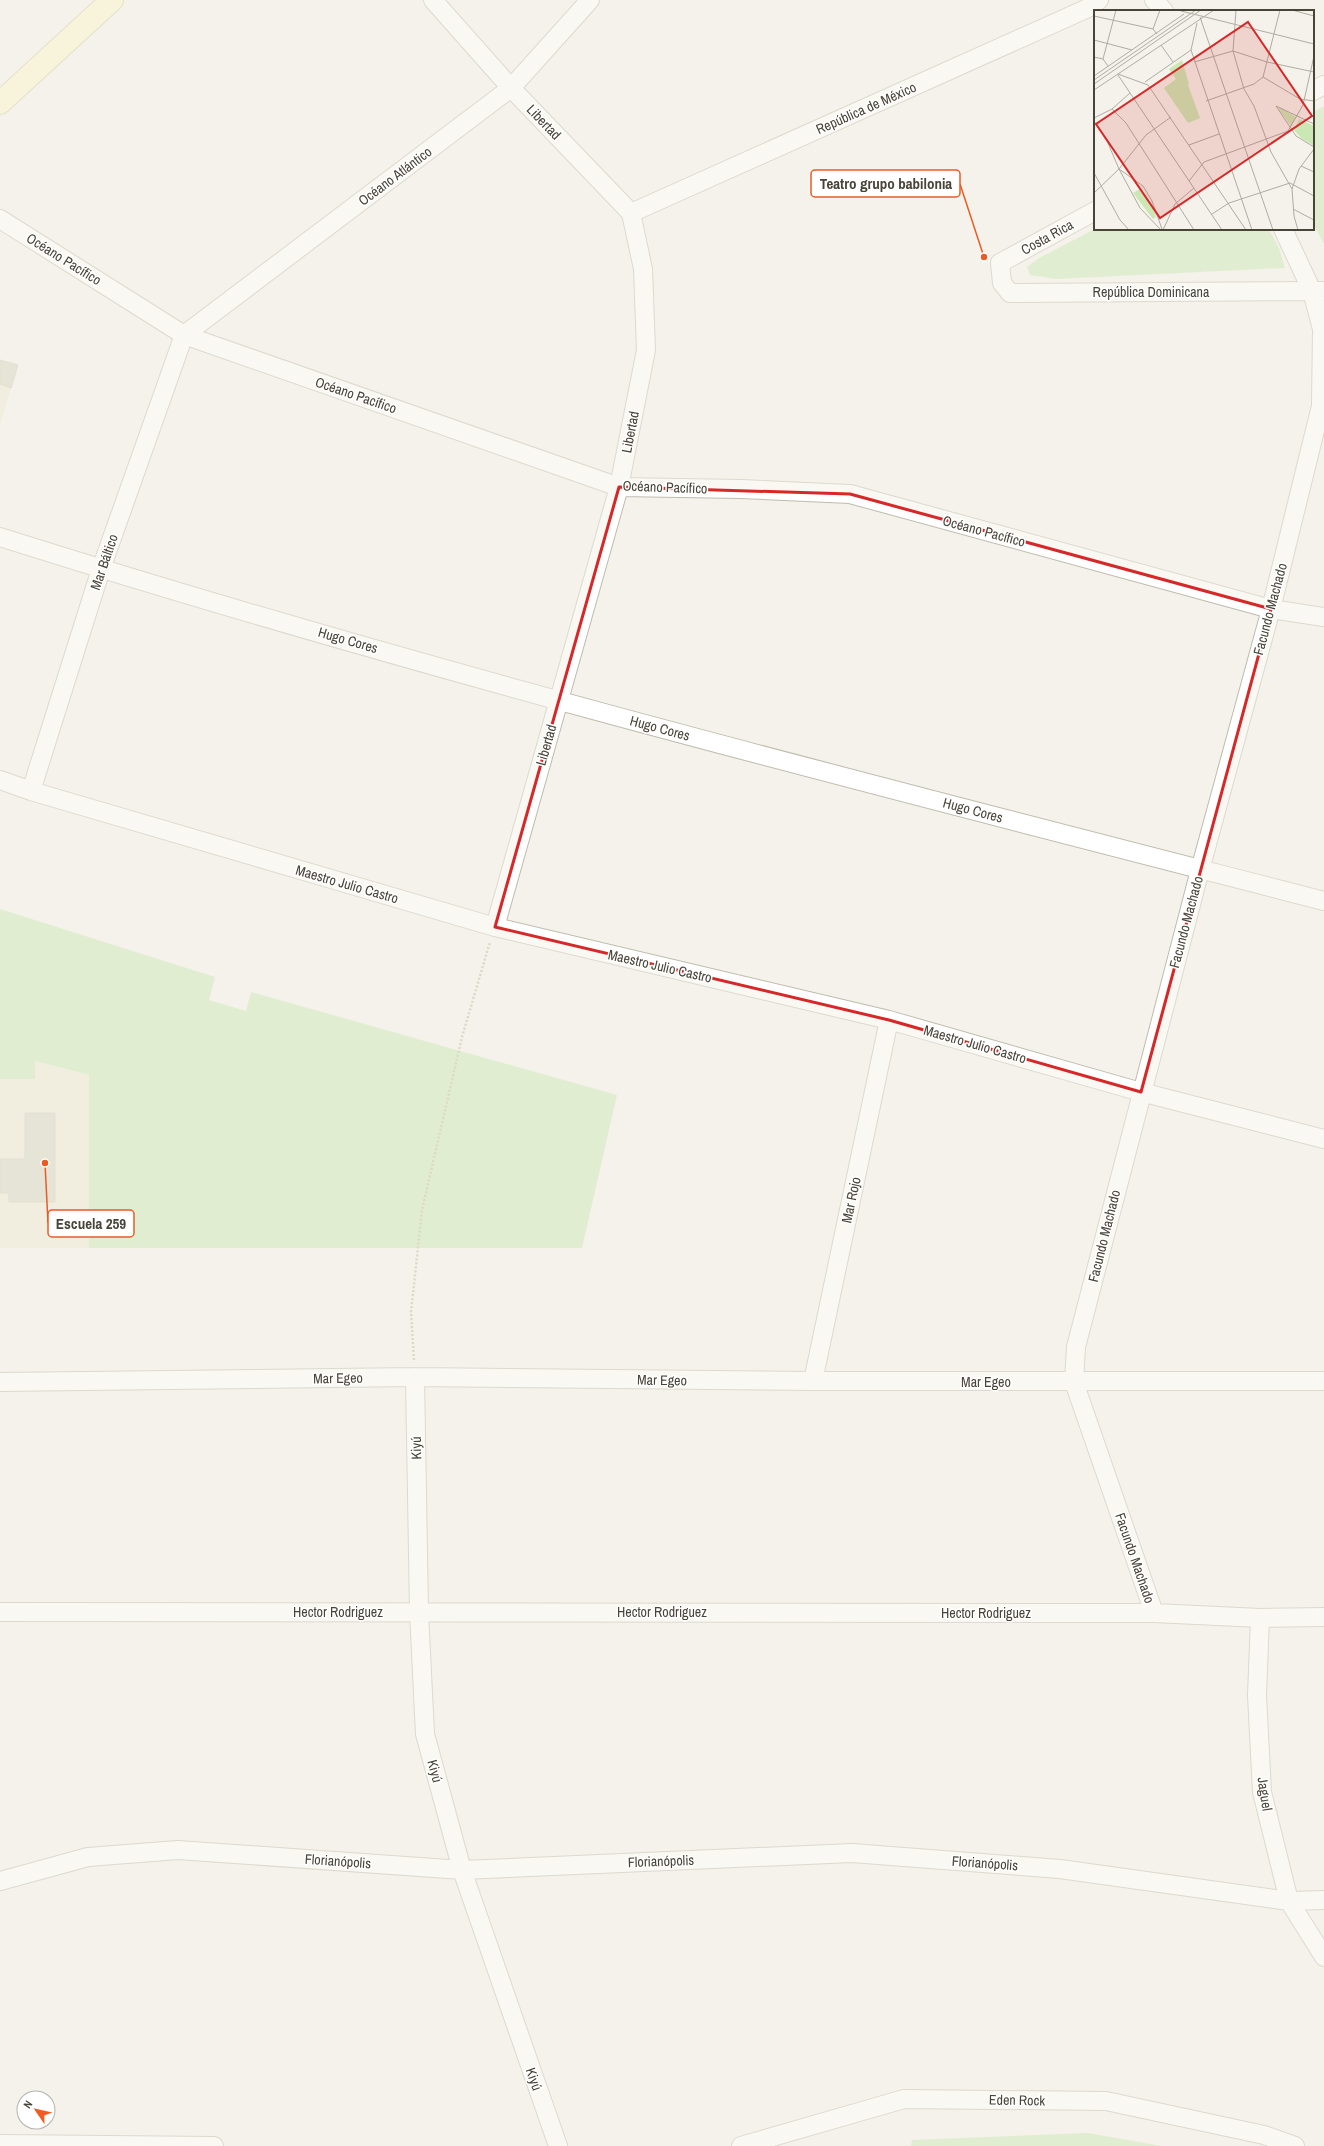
<svg xmlns="http://www.w3.org/2000/svg" width="1324" height="2146" font-family="'Archivo Narrow',sans-serif">
  <style>
    .education { fill: #ede9d4 }
    .green { fill: #cae7b4 }
    .building { fill: #d6d0c0; stroke: #d0c8b3 }
    .lines { fill: none; stroke-linecap: round; stroke-linejoin: round }
    .street-casing { stroke: #c0bbad; stroke-width: 20 }
    .secondary-casing { stroke: #d2ca9b; stroke-width: 24 }
    .path { stroke: #c1b99e; stroke-width: 2.5; stroke-dasharray: 2 2; stroke-linecap: butt }
    .street { stroke: #fff; stroke-width: 18 }
    .secondary { stroke: #fdf7cc; stroke-width: 22 }
    .marked { fill: none; stroke: #d62828; stroke-width: 3; stroke-linejoin: round }
    .labels { text-anchor: middle; stroke-width: 3; stroke-linejoin: round; paint-order: stroke }
    .street-label { font-size: 14px; fill: #484438; stroke: #fff }
    .inset-road { fill: none; stroke: #afaca3; stroke-width: 1 }
    .view { fill: #d62828; fill-opacity: 0.15; stroke: #d62828; stroke-width: 2 }
    .inset-edge { fill: none; stroke: #484438; stroke-width: 2 }
    .leader { fill: none; stroke: #ea5b25; stroke-width: 1.5 }
    .callout-dot { fill: #ea5b25; stroke: #fff; stroke-width: 1.5 }
    .callout { fill: #fff; stroke: #ea5b25; stroke-width: 1.5 }
    .callout-label { font-size: 15px; text-anchor: middle; font-weight: bold; fill: #484438 }
  </style>
  <rect width="100%" height="100%" fill="#f4f2ea"/>
  <path class="education" d="M 0,360 L 18,365 L 0,425 Z
    M 34,1061 L 89,1075 L 89,1248 L 0,1248 L 0,1079 L 34,1079 Z"/>
  <path class="green" d="M 1324,106 L 1324,244 L 1313,224 L 1313,112 Z
    M 1095,229 L 1269,229 L 1279,248 L 1285,268 L 1056,279 L 1030,275 L 1027,267 L 1039,258 Z
    M 0,909 L 215,977 L 209,1000 L 246,1011 L 251,992 L 617,1095 L 582,1248 L 89,1248 L 89,1075 L 35,1061 L 35,1079 L 0,1079 Z
    M 1088,2133 L 1161,2146 L 911,2146 L 912,2140 Z"/>
  <path class="building" d="M 0,360 L 18,365 L 11,388 L 0,384 Z
    M 25,1113 L 55,1113 L 55,1202 L 9,1202 L 9,1193 L 0,1193 L 0,1159 L 25,1159 Z"/>
  <g class="lines">
    <g class="street-casing">
      <path id="street" d="M 433,0 L 511,88 L 631,213 L 643,269 L 646,350 L 619,487 L 495,927
        M 1154,0 L 1164,11
        M 1313,91 L 1324,85
        M 1095,211 L 1000,263 L 1002,283 L 1010,293 L 1323,291
        M 631,213 L 1086,9 L 1099,0
        M 0,219 L 184,335 L 619,487 L 741,489 L 850,494 L 1271,609 L 1324,617
        M 0,537 C 437,675 881,787 1324,901
        M 0,780 L 31,791 L 495,927 L 889,1020 L 1141,1092 L 1324,1139
        M 31,791 L 101,569 L 184,335 L 511,88 L 590,0
        M 415,1377 L 419,1612 L 425,1734 L 462,1870 L 558,2146
        M 813,1381 L 889,1020
        M 0,1382 L 415,1377 L 813,1381 L 1324,1381
        M 0,1612 L 1154,1613 L 1260,1618 L 1324,1617
        M 1154,1613 L 1074,1382 L 1076,1347 L 1200,870 L 1271,609 L 1321,406 L 1322,329 L 1312,291 L 1283,229
        M 1260,1618 L 1257,1695 L 1262,1792 L 1289,1901 L 1324,1957
        M 0,1881 L 88,1857 L 178,1850 L 462,1870 L 852,1853 L 1060,1869 L 1289,1901 L 1324,1900
        M 0,2144 L 214,2146
        M 741,2146 L 904,2099 L 1106,2101 L 1264,2135 L 1295,2146"/>
    </g>
    <g class="secondary-casing">
      <path id="secondary" d="M 0,103 L 112,0"/>
    </g>
    <path class="path" d="M 414,1360 L 411,1312 L 422,1210 L 462,1037 L 490,942"/>
    <use href="#street" class="street"/>
    <use href="#secondary" class="secondary"/>
  </g>
  <path d="M0 0H1324V2146H0ZM 619,487 L 850,494 L 1271,609 L 1141,1092 L 889,1020 L 495,927 Z" fill="#f4f2ea" fill-opacity=".55" fill-rule="evenodd"/>
  <path class="marked" d="M 619,487 L 850,494 L 1271,609 L 1141,1092 L 889,1020 L 495,927 Z"/>
  <g class="labels">
    <g class="street-label">
      <text transform="translate(866 108) rotate(-24)" y="5">República de México</text>
      <text transform="translate(544 122) rotate(46)" y="5">Libertad</text>
      <text transform="translate(395 176) rotate(-37)" y="5">Océano Atlántico</text>
      <text transform="translate(1047 237) rotate(-29)" y="5">Costa Rica</text>
      <text transform="translate(64 259) rotate(32)" y="5">Océano Pacífico</text>
      <text x="1151" y="297">República Dominicana</text>
      <text transform="translate(356 395) rotate(19)" y="5">Océano Pacífico</text>
      <text transform="translate(630 432) rotate(-79)" y="5">Libertad</text>
      <text transform="translate(665 487) rotate(2)" y="5">Océano Pacífico</text>
      <text transform="translate(984 531) rotate(15)" y="5">Océano Pacífico</text>
      <text transform="translate(104 562) rotate(-71)" y="5">Mar Báltico</text>
      <text transform="translate(1270 609) rotate(-75)" y="5">Facundo Machado</text>
      <text transform="translate(348 640) rotate(16)" y="5">Hugo Cores</text>
      <text transform="translate(660 728) rotate(15)" y="5">Hugo Cores</text>
      <text transform="translate(546 745) rotate(-74)" y="5">Libertad</text>
      <text transform="translate(973 810) rotate(15)" y="5">Hugo Cores</text>
      <text transform="translate(347 884) rotate(16)" y="5">Maestro Julio Castro</text>
      <text transform="translate(1186 922) rotate(-75)" y="5">Facundo Machado</text>
      <text transform="translate(660 966) rotate(13)" y="5">Maestro Julio Castro</text>
      <text transform="translate(975 1044) rotate(16)" y="5">Maestro Julio Castro</text>
      <text transform="translate(851 1200) rotate(-78)" y="5">Mar Rojo</text>
      <text transform="translate(1104 1236) rotate(-76)" y="5">Facundo Machado</text>
      <text transform="translate(338 1378) rotate(-1)" y="5">Mar Egeo</text>
      <text transform="translate(662 1380) rotate(1)" y="5">Mar Egeo</text>
      <text x="986" y="1387">Mar Egeo</text>
      <text transform="translate(416 1448) rotate(-91)" y="5">Kiyú</text>
      <text transform="translate(1135 1558) rotate(71)" y="5">Facundo Machado</text>
      <text x="338" y="1617">Hector Rodriguez</text>
      <text x="662" y="1617">Hector Rodriguez</text>
      <text x="986" y="1618">Hector Rodriguez</text>
      <text transform="translate(435 1771) rotate(75)" y="5">Kiyú</text>
      <text transform="translate(1265 1794) rotate(81)" y="5">Jaguel</text>
      <text transform="translate(338 1861) rotate(4)" y="5">Florianópolis</text>
      <text transform="translate(661 1861) rotate(-2)" y="5">Florianópolis</text>
      <text transform="translate(985 1863) rotate(4)" y="5">Florianópolis</text>
      <text transform="translate(534 2079) rotate(71)" y="5">Kiyú</text>
      <text transform="translate(1017 2100) rotate(1)" y="5">Eden Rock</text>
    </g>
  </g>
  <g transform="translate(1094 10)">
    <rect width="220" height="220" fill="#f4f2ea"/>
    <path d="M 88,50 L 95,74 L 94,75 L 106,108 L 94,113 L 70,78 L 82,69 L 75,59 ZM 185,97 L 202,107 L 197,116 L 185,100 ZM 205,109 L 220,116 L 220,136 L 207,128 L 200,120 ZM 46,179 L 61,203 L 62,207 L 59,209 L 39,183 Z" fill="#cae7b4"/>
    <path class="inset-road" d="M 142,0 L 139,41 L 150,79 L 160,96 L 177,142 L 198,179M 198,0 L 220,6M 87,1 L 220,34M 0,6 L 59,19 L 63,24M 106,7 L 179,220M 59,19 L 66,0M 0,30 L 38,40M 67,35 L 79,52M 97,40 L 158,220M 0,47 L 9,49 L 14,56M 9,49 L 22,0M 100,52 L 139,41 L 173,52 L 220,62M 24,64 L 54,75 L 152,220M 24,65 L 128,220M 0,66 L 90,4M 169,67 L 206,89 L 220,91M 0,70 L 102,0M 51,72 L 97,40 L 103,13M 0,74 L 107,0M 0,80 L 120,0M 112,91 L 160,74 L 169,67 L 186,0M 18,99 L 32,113 L 100,220M 0,108 L 18,99 L 36,83M 0,111 L 13,131 L 25,159 L 46,198 L 67,220M 220,114 L 182,96 L 202,126 L 220,137M 95,135 L 125,124M 207,156 L 220,162M 25,159 L 49,176 L 58,191 L 68,219M 0,163 L 26,210 L 35,220M 95,171 L 110,152 L 194,121 L 209,95 L 220,46M 0,183 L 25,159 L 52,125 L 77,107M 199,199 L 220,210M 118,204 L 135,193 L 196,173 L 220,186M 69,220 L 81,194 L 100,178M 204,220 L 200,206 L 198,179 L 205,159 L 220,139"/>
    <path class="view" d="M 154,12 L 218,106 L 66,208 L 2,114 Z"/>
    <rect width="220" height="220" class="inset-edge"/>
  </g>
  <path class="leader" d="M984 257L960 184M45 1163L48 1223"/>
  <g class="callout-dot">
    <circle cx="984" cy="257" r="4"/>
    <circle cx="45" cy="1163" r="4"/>
  </g>
  <g class="callout">
    <rect x="811" y="170" width="149" height="27" rx="4"/>
    <rect x="48" y="1210" width="86" height="27" rx="4"/>
  </g>
  <g class="callout-label">
    <text x="886" y="189">Teatro grupo babilonia</text>
    <text x="91" y="1229">Escuela 259</text>
  </g>
  <g transform="translate(36 2110) rotate(304)"><circle r="19" fill="#ffffff" stroke="#b6b4af"/>
  <path d="M0-3L7 15L0 10L-7 15Z" fill="#f25c24"/>
  <text y="-6" font-size="11" font-weight="bold" text-anchor="middle" fill="#484438">N</text>
  </g>
</svg>
